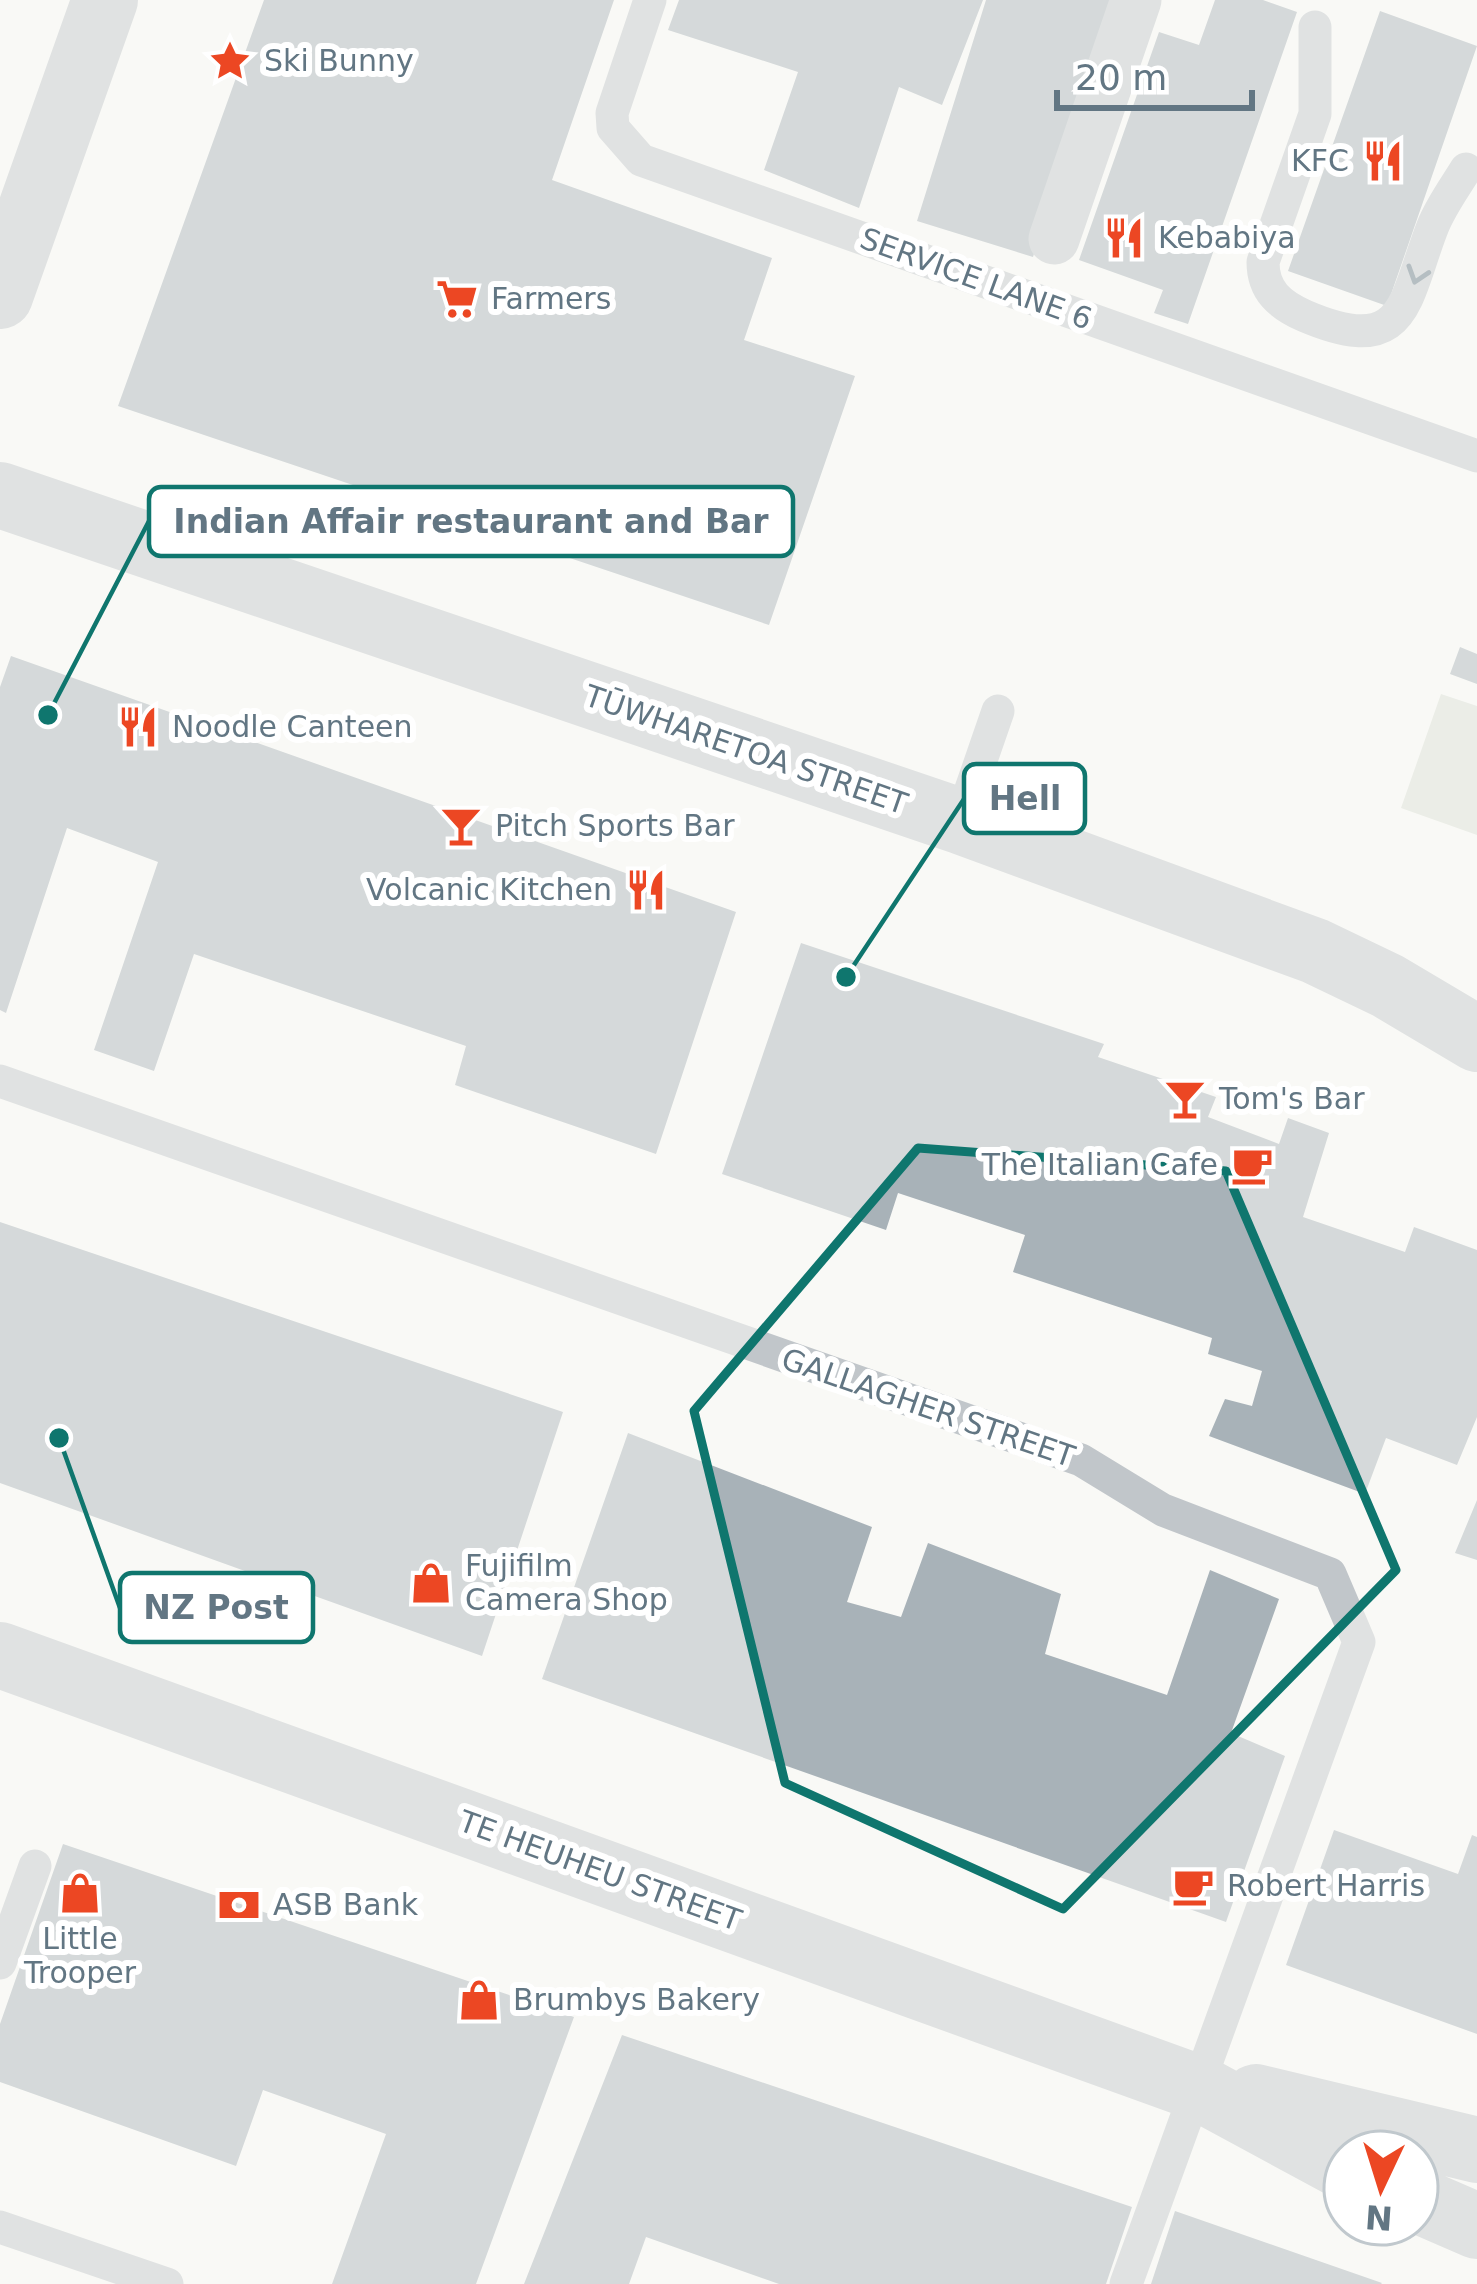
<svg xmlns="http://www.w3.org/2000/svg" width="1477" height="2284" font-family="'DejaVu Sans',sans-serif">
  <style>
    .green { fill: #d9ded5 }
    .building { fill: #a8b2b8 }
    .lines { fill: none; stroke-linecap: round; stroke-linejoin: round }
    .service { stroke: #c1c6ca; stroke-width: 33 }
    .pedestrian { stroke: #c1c6ca; stroke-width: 51 }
    .minor { stroke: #c1c6ca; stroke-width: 66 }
    .tertiary { stroke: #c1c6ca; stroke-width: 66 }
    .oneway { stroke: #627683 }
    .marked { fill: none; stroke: #0f766e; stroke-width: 9; stroke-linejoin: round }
    .labels { text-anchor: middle; stroke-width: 12; stroke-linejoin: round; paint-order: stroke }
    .poi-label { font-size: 30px; fill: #627683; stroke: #fff; text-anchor: start }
    .street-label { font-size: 30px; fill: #627683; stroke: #fff }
    .leader { fill: none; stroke: #0f766e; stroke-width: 4.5 }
    .callout-dot { fill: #0f766e; stroke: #fff; stroke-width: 4.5 }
    .callout { fill: #fff; stroke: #0f766e; stroke-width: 4.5 }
    .callout-label { font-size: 33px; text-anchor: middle; font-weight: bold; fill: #627683 }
  </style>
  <rect width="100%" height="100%" fill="#f9f9f6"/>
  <path class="green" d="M 1441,694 L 1477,706 L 1477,835 L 1401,808 Z"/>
  <path class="building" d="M 264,0 L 614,0 L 552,180 L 772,258 L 744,340 L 855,376 L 769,625 L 118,406 Z
    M 679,0 L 983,0 L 942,105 L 899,87 L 859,208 L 764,170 L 798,72 L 668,30 Z
    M 986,0 L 1113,0 L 1033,257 L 917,221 Z
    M 1215,0 L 1263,0 L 1297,12 L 1188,324 L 1154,313 L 1163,290 L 1079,260 L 1159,32 L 1199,45 Z
    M 1380,11 L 1477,46 L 1387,306 L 1288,271 Z
    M 1460,647 L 1477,654 L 1477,684 L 1450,674 Z
    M 11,656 L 736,912 L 656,1154 L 455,1085 L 466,1046 L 194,954 L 154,1071 L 94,1050 L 158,862 L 67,828 L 6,1013 L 0,1010 L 0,687 Z
    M 801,943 L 1104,1044 L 1098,1057 L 1216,1097 L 1208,1117 L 1279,1144 L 1288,1118 L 1329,1133 L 1303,1217 L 1405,1252 L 1414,1227 L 1477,1250 L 1477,1417 L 1457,1465 L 1386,1438 L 1365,1494 L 1209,1436 L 1225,1399 L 1252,1406 L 1262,1371 L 1208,1354 L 1212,1338 L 1013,1272 L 1025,1235 L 898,1193 L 886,1230 L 722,1174 Z
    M 0,1222 L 563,1412 L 482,1656 L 0,1483 Z
    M 628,1433 L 872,1527 L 847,1602 L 901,1617 L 928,1543 L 1061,1594 L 1045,1654 L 1167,1695 L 1210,1570 L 1279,1599 L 1231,1733 L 1285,1756 L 1226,1922 L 542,1679 Z
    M 1477,1500 L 1477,1560 L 1455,1553 Z
    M 1334,1830 L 1458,1874 L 1472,1835 L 1477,1837 L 1477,2034 L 1286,1965 Z
    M 63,1844 L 574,2017 L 476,2284 L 332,2284 L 386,2134 L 263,2090 L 236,2166 L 0,2082 L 0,2024 Z
    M 622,2035 L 1132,2207 L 1106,2284 L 779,2284 L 646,2237 L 629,2284 L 524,2284 Z
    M 1175,2211 L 1382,2283 L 1381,2284 L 1151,2284 Z"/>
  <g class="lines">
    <path class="service" d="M 650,0 L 612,113 L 613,128 L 641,160 L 1477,456
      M 1315,27 L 1315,114 L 1263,262 C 1263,291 1280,305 1305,316 C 1408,360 1404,299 1433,226 C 1441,206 1455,187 1466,169
      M 960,821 L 998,711
      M 0,1081 L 1081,1460 L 1163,1510 L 1330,1574 L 1359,1642 L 1126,2284
      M 0,1963 L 35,1866
      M 0,2227 L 167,2284"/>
    <path class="pedestrian" d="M 1054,239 L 1136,0"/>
    <path class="minor" d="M 0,296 L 105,0
      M 0,495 L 960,821 L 1315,951 L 1388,986 L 1477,1039"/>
    <path class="tertiary" d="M 0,1655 L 1199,2088 L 1345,2167
      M 1256,2097 L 1477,2150
      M 1417,2200 L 1477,2226"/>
  </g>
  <defs><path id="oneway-chevron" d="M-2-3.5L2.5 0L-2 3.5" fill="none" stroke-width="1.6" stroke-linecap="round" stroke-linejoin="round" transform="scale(3)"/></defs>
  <use class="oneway" href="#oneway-chevron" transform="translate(1417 275) rotate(108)"/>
  <path d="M0 0H1477V2284H0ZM 918,1148 L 1226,1171 L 1396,1570 L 1063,1909 L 785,1783 L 694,1411 Z" fill="#f9f9f6" fill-opacity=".55" fill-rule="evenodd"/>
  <path class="marked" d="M 918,1148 L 1226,1171 L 1396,1570 L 1063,1909 L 785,1783 L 694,1411 Z"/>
  <defs>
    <g id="sight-bare" transform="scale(3.24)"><path d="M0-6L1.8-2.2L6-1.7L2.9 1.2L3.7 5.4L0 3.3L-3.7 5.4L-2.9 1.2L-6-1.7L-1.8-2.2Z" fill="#ec4723" stroke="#fff" stroke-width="2.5" paint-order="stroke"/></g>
    <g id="restaurant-bare" transform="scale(3.24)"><path d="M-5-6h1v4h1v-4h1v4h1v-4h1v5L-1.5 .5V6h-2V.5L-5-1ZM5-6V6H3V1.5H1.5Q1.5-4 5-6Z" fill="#ec4723" stroke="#fff" stroke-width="2.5" paint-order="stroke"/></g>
    <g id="supermarket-bare" transform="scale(3.24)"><path d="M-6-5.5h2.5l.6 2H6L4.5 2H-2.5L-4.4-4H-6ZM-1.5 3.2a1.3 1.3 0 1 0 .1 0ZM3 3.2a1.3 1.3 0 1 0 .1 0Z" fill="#ec4723" stroke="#fff" stroke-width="2.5" paint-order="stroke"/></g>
    <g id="bar-bare" transform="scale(3.24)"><path d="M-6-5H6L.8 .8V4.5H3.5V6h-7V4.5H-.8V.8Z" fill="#ec4723" stroke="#fff" stroke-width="2.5" paint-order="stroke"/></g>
    <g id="cafe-bare" transform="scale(3.24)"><path d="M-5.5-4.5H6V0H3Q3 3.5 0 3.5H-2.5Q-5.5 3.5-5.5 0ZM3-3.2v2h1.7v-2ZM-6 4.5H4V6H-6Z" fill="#ec4723" stroke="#fff" stroke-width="2.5" paint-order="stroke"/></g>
    <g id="shop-bare" transform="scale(3.24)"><path d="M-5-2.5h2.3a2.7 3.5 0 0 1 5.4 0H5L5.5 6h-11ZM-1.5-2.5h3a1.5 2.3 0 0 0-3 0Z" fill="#ec4723" stroke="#fff" stroke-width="2.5" paint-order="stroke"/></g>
    <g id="bank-bare" transform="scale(3.24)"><path d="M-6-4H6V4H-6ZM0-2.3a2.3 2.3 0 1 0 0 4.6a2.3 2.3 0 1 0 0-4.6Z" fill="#ec4723" stroke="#fff" stroke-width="2.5" paint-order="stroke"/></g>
  </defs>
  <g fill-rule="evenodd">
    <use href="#sight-bare" x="230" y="61"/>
    <use href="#restaurant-bare" x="1383" y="161"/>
    <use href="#restaurant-bare" x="1124" y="238"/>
    <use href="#supermarket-bare" x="457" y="299"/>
    <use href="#restaurant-bare" x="138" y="727"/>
    <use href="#bar-bare" x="461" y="826"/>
    <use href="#restaurant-bare" x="646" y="890"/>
    <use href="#bar-bare" x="1185" y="1099"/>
    <use href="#cafe-bare" x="1252" y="1165"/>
    <use href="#shop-bare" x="431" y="1583"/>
    <use href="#cafe-bare" x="1193" y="1886"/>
    <use href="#shop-bare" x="80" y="1893"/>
    <use href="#bank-bare" x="239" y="1905"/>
    <use href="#shop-bare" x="479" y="2000"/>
  </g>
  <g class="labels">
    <g class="poi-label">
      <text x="264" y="71">Ski Bunny</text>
      <text x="1349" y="171" text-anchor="end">KFC</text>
      <text x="1158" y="248">Kebabiya</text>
      <text x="491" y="309">Farmers</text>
      <text x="172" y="737">Noodle Canteen</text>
      <text x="495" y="836">Pitch Sports Bar</text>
      <text x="612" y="900" text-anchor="end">Volcanic Kitchen</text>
      <text x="1219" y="1109">Tom's Bar</text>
      <text x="1218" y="1175" text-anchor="end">The Italian Cafe</text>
      <text x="465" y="1576">Fujifilm<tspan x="465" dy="34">Camera Shop</tspan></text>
      <text x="1227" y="1896">Robert Harris</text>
      <text x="273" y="1915">ASB Bank</text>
      <text x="80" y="1949" text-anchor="middle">Little<tspan x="80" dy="34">Trooper</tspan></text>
      <text x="513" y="2010">Brumbys Bakery</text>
    </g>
    <g class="street-label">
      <text transform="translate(976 279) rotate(20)" y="10">SERVICE LANE 6</text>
      <text transform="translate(746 750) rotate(19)" y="10">TŪWHARETOA STREET</text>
      <text transform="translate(928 1408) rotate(19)" y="10">GALLAGHER STREET</text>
      <text transform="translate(600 1871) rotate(20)" y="10">TE HEUHEU STREET</text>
    </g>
  </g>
  <path class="leader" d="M48 715L149 521M846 977L964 799M59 1438L120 1608"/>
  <g class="callout-dot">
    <circle cx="48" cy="715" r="12"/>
    <circle cx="846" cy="977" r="12"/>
    <circle cx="59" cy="1438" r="12"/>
  </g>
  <g class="callout">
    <rect x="149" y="487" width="644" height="69" rx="12"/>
    <rect x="964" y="764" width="121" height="69" rx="12"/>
    <rect x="120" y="1573" width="193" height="69" rx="12"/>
  </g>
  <g class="callout-label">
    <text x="471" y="533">Indian Affair restaurant and Bar</text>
    <text x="1025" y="810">Hell</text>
    <text x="216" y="1619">NZ Post</text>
  </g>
  <g transform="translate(1381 2188) rotate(184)"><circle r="57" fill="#ffffff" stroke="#c0c8cd" stroke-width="3"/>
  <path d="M0-9L21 45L0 30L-21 45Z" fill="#ec4723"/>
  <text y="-18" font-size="33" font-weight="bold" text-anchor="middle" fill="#627683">N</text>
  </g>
  <path d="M1057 90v18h195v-18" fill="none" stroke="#627683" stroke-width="6"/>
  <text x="1075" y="90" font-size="36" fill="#627683" stroke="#ffffff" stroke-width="9" paint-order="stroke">20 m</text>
</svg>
